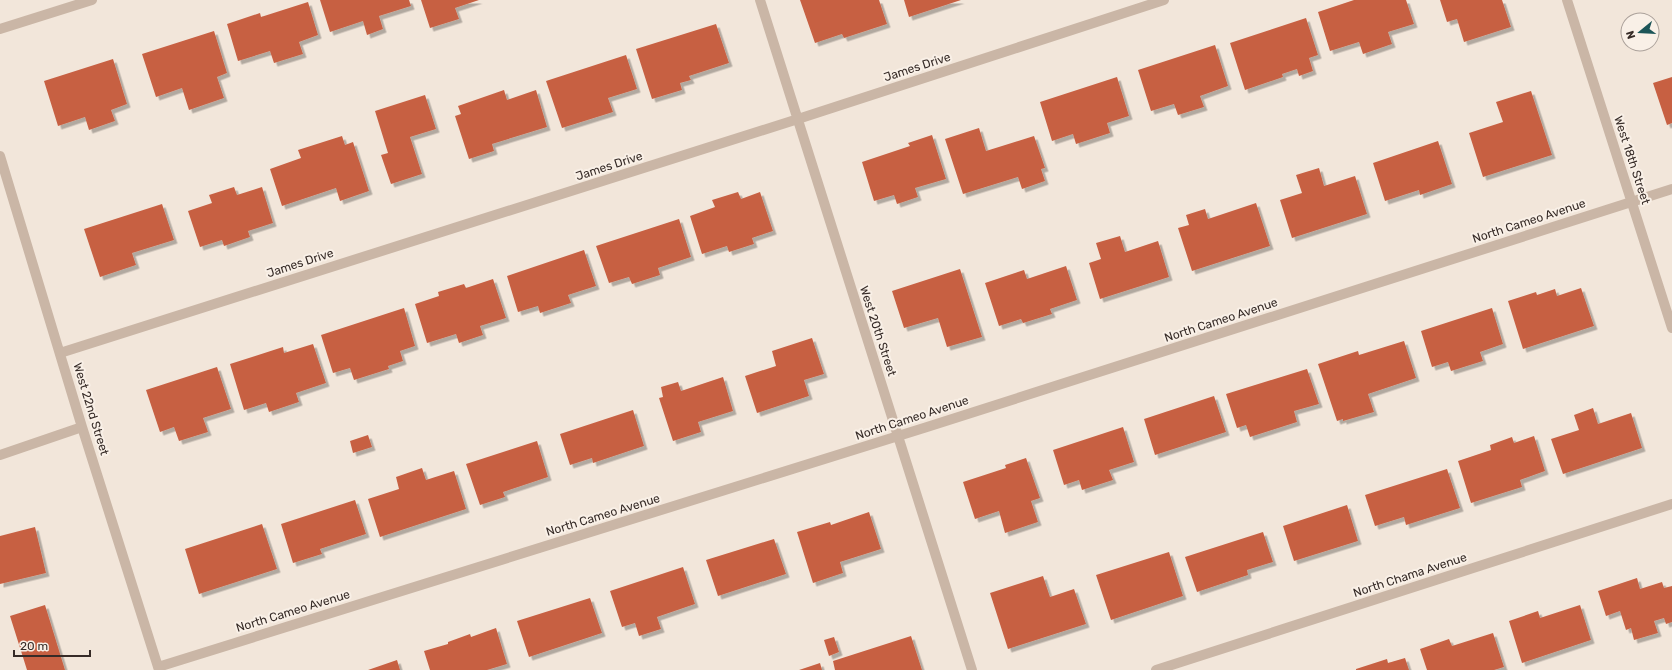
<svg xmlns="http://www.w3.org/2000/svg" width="1672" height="670" font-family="Rubik,sans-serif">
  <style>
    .building { fill: #c76043; filter: url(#shadow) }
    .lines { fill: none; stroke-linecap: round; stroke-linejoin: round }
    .minor { stroke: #cab6a6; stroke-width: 10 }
    .labels { text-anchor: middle; stroke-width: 4; stroke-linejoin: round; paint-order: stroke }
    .street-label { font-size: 12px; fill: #362b27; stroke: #f9f0e7 }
  </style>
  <defs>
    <filter id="shadow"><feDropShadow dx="3.5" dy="3.5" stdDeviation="0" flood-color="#0004"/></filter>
  </defs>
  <rect width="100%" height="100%" fill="#f2e6da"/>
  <path class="building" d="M 320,0 L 409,0 L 411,6 L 379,16 L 383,29 L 367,35 L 363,21 L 330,32 Z
    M 421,0 L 479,0 L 455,8 L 459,19 L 430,28 Z
    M 800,0 L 879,0 L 887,24 L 844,38 L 842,34 L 815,43 Z
    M 904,0 L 961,0 L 909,17 Z
    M 1354,0 L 1406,0 L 1414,24 L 1388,32 L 1392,44 L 1363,54 L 1359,42 L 1330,51 L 1318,12 Z
    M 1440,0 L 1502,0 L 1511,27 L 1464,42 L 1457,19 L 1447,22 Z
    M 308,2 L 318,35 L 299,42 L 303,54 L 274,63 L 270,51 L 238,61 L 227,24 L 260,13 L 261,17 Z
    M 1306,18 L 1318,55 L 1309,58 L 1313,71 L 1299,76 L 1297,69 L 1282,74 L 1283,77 L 1245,90 L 1230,43 Z
    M 716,24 L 729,63 L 689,76 L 691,80 L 680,83 L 682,90 L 652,99 L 636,49 Z
    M 214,31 L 227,73 L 217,77 L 224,98 L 189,110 L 182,88 L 156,97 L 142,54 Z
    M 1215,45 L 1228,86 L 1200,96 L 1204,107 L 1178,115 L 1174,104 L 1151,111 L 1138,70 Z
    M 626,55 L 637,89 L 608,98 L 613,112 L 562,128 L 546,81 Z
    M 113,59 L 127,104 L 111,110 L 115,121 L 89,130 L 85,117 L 58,126 L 44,81 Z
    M 1117,77 L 1129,116 L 1107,123 L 1110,133 L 1076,144 L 1073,134 L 1052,141 L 1040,102 Z
    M 1672,77 L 1672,123 L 1667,125 L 1653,83 Z
    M 504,90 L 507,100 L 536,90 L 547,127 L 492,144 L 494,151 L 469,159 L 455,116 L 461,114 L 458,106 Z
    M 1531,91 L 1552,155 L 1483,177 L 1469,133 L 1503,122 L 1496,102 Z
    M 425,95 L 436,129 L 410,137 L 422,174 L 391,184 L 381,155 L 388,153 L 375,111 Z
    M 979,128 L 986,151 L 1034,136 L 1045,168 L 1041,169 L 1045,181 L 1022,189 L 1018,177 L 963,194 L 945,139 Z
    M 932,135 L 946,179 L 915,188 L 918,197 L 897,204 L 894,195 L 874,201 L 862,162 L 910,146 L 908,143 Z
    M 342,136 L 345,145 L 353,142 L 369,191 L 340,201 L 336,188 L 282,206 L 270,169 L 301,158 L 298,150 Z
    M 1438,141 L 1452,184 L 1420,195 L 1419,190 L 1385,201 L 1373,163 Z
    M 1319,168 L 1324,186 L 1355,176 L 1367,214 L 1292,238 L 1280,200 L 1302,193 L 1296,175 Z
    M 234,187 L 237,195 L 262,187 L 273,223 L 248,231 L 250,237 L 224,246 L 222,240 L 200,247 L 188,211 L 212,203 L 209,195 Z
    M 738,192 L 741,199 L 760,192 L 773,231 L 752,238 L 754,244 L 729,252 L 727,246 L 702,254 L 690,216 L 715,207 L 712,200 Z
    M 1256,203 L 1270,246 L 1192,271 L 1178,228 L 1189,225 L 1186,215 L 1205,209 L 1208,219 Z
    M 162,204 L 174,240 L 132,253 L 136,265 L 100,277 L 84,229 Z
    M 679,219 L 691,257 L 658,268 L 660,275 L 632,284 L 629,277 L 609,283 L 596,246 Z
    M 1120,236 L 1125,252 L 1158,241 L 1169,277 L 1100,299 L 1089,263 L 1101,259 L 1096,243 Z
    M 584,250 L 596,286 L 568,295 L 571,303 L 540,313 L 538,306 L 518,312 L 507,276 Z
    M 1066,266 L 1077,300 L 1050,309 L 1052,314 L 1023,323 L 1021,319 L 999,326 L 985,283 L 1024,270 L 1027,279 Z
    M 960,269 L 982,337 L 947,347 L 938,318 L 904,328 L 892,291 Z
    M 493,279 L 506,318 L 480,326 L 483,335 L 459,343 L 456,334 L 427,343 L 415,304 L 439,296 L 438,292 L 464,284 L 466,288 Z
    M 1581,288 L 1594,326 L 1523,349 L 1508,301 L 1536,292 L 1537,295 L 1555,289 L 1557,296 Z
    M 404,308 L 415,346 L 400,351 L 403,361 L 388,366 L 389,369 L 354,380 L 350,368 L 333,373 L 321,335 Z
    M 1492,308 L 1503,344 L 1480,352 L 1483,361 L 1451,371 L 1448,362 L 1432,367 L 1421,331 Z
    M 812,338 L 824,374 L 804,380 L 809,396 L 757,413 L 745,376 L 776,366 L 772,351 Z
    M 1404,341 L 1416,378 L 1368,394 L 1374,412 L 1343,421 L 1343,419 L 1337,421 L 1318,364 L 1358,351 L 1359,355 Z
    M 313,344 L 326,383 L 296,393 L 299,402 L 269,412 L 266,403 L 244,410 L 230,364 L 283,347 L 284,353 Z
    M 217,367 L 231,409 L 203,418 L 208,432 L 179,441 L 174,427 L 160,432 L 146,390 Z
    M 1307,369 L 1319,404 L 1294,411 L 1297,422 L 1250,437 L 1246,425 L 1237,428 L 1226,394 Z
    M 723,377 L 733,411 L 698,422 L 701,432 L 673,441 L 659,398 L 663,397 L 661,387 L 678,382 L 681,391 Z
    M 1214,396 L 1226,432 L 1155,455 L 1144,419 Z
    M 1593,408 L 1598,424 L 1631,413 L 1642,448 L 1563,474 L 1551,439 L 1579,430 L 1574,415 Z
    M 633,410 L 644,446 L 593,463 L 592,458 L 570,465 L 560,434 Z
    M 1123,427 L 1134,462 L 1109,470 L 1113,480 L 1082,490 L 1079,480 L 1064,485 L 1053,450 Z
    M 368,435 L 372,447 L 353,453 L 350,441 Z
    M 1534,436 L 1545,471 L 1520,480 L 1522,487 L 1471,503 L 1458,461 L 1491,450 L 1490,445 L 1512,437 L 1514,443 Z
    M 537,441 L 548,477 L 503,492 L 505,497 L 480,505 L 466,464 Z
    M 1026,458 L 1040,498 L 1031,501 L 1038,522 L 1005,533 L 999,511 L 975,519 L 963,482 L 1006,468 L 1005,465 Z
    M 422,468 L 426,480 L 454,471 L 466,509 L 380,537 L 368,499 L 399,489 L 396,477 Z
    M 1447,469 L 1460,508 L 1406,525 L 1404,517 L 1375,526 L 1365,495 Z
    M 355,500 L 366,534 L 320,549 L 322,554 L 293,563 L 281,524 Z
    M 1347,505 L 1358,541 L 1294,561 L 1283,526 Z
    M 869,512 L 881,549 L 840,562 L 843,573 L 813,583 L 797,532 L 830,522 L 831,525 Z
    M 262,524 L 277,569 L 199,594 L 185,549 Z
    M 35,527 L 46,573 L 0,584 L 0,536 Z
    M 1263,532 L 1273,562 L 1247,570 L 1248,575 L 1197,592 L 1185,557 Z
    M 774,539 L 786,574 L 718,596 L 706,560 Z
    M 1169,552 L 1183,596 L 1111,620 L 1096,575 Z
    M 683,567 L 695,604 L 657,617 L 661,629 L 639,636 L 635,623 L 622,627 L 610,591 Z
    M 1043,576 L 1050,597 L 1074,589 L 1086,624 L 1008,649 L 990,593 Z
    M 1637,578 L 1640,589 L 1662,582 L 1664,588 L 1672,586 L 1672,622 L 1666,624 L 1664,618 L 1654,621 L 1658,633 L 1634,640 L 1631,628 L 1626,630 L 1620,611 L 1606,616 L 1598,591 Z
    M 590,598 L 602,633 L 529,657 L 517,621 Z
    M 45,605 L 65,670 L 27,670 L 10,616 Z
    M 1580,605 L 1591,640 L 1522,663 L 1509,621 L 1538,611 L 1540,618 Z
    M 496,628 L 507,664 L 487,670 L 430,670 L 424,651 L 448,644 L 448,642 L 470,634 L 471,637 Z
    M 1493,633 L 1504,667 L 1494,670 L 1427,670 L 1420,649 L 1449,639 L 1452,646 Z
    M 911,636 L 922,670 L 835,670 L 833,661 Z
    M 834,637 L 839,652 L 829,656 L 824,640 Z
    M 1405,658 L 1409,670 L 1356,670 L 1356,669 L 1387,659 L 1388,663 Z
    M 397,660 L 400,670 L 368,670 Z
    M 820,663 L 822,670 L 799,670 Z"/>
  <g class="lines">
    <path class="minor" d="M 760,0 L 972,670
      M 1567,0 L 1672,328
      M 0,29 L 92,0
      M 0,156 L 82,427 L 159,670
      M 60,353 L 798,119 L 1164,0
      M 0,455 L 82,427
      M 158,667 L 927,427 L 1672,189
      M 1156,670 L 1672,504"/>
  </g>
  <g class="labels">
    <g class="street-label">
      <text transform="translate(917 67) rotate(-18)" y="4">James Drive</text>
      <text transform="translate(1632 160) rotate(72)" y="4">West 18th Street</text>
      <text transform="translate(609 166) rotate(-18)" y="4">James Drive</text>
      <text transform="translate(1529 221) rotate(-18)" y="4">North Cameo Avenue</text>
      <text transform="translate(300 263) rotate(-18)" y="4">James Drive</text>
      <text transform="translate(1221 320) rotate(-18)" y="4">North Cameo Avenue</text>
      <text transform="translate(878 331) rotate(72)" y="4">West 20th Street</text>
      <text transform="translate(91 409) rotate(73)" y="4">West 22nd Street</text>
      <text transform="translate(912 418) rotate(-18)" y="4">North Cameo Avenue</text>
      <text transform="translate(603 515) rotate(-17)" y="4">North Cameo Avenue</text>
      <text transform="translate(1410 575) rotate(-18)" y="4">North Chama Avenue</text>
      <text transform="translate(293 611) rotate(-17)" y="4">North Cameo Avenue</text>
    </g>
  </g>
  <g transform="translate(1640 32) rotate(252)"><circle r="19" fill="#f9f0e7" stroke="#aba19a"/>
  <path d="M0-3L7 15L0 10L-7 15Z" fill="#1c5558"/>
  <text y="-6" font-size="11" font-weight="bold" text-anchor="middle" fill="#362b27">N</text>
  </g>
  <path d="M14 650v6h76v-6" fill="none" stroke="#362b27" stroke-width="2"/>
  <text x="20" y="650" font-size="12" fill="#362b27" stroke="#f9f0e7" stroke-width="3" paint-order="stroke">20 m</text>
</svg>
